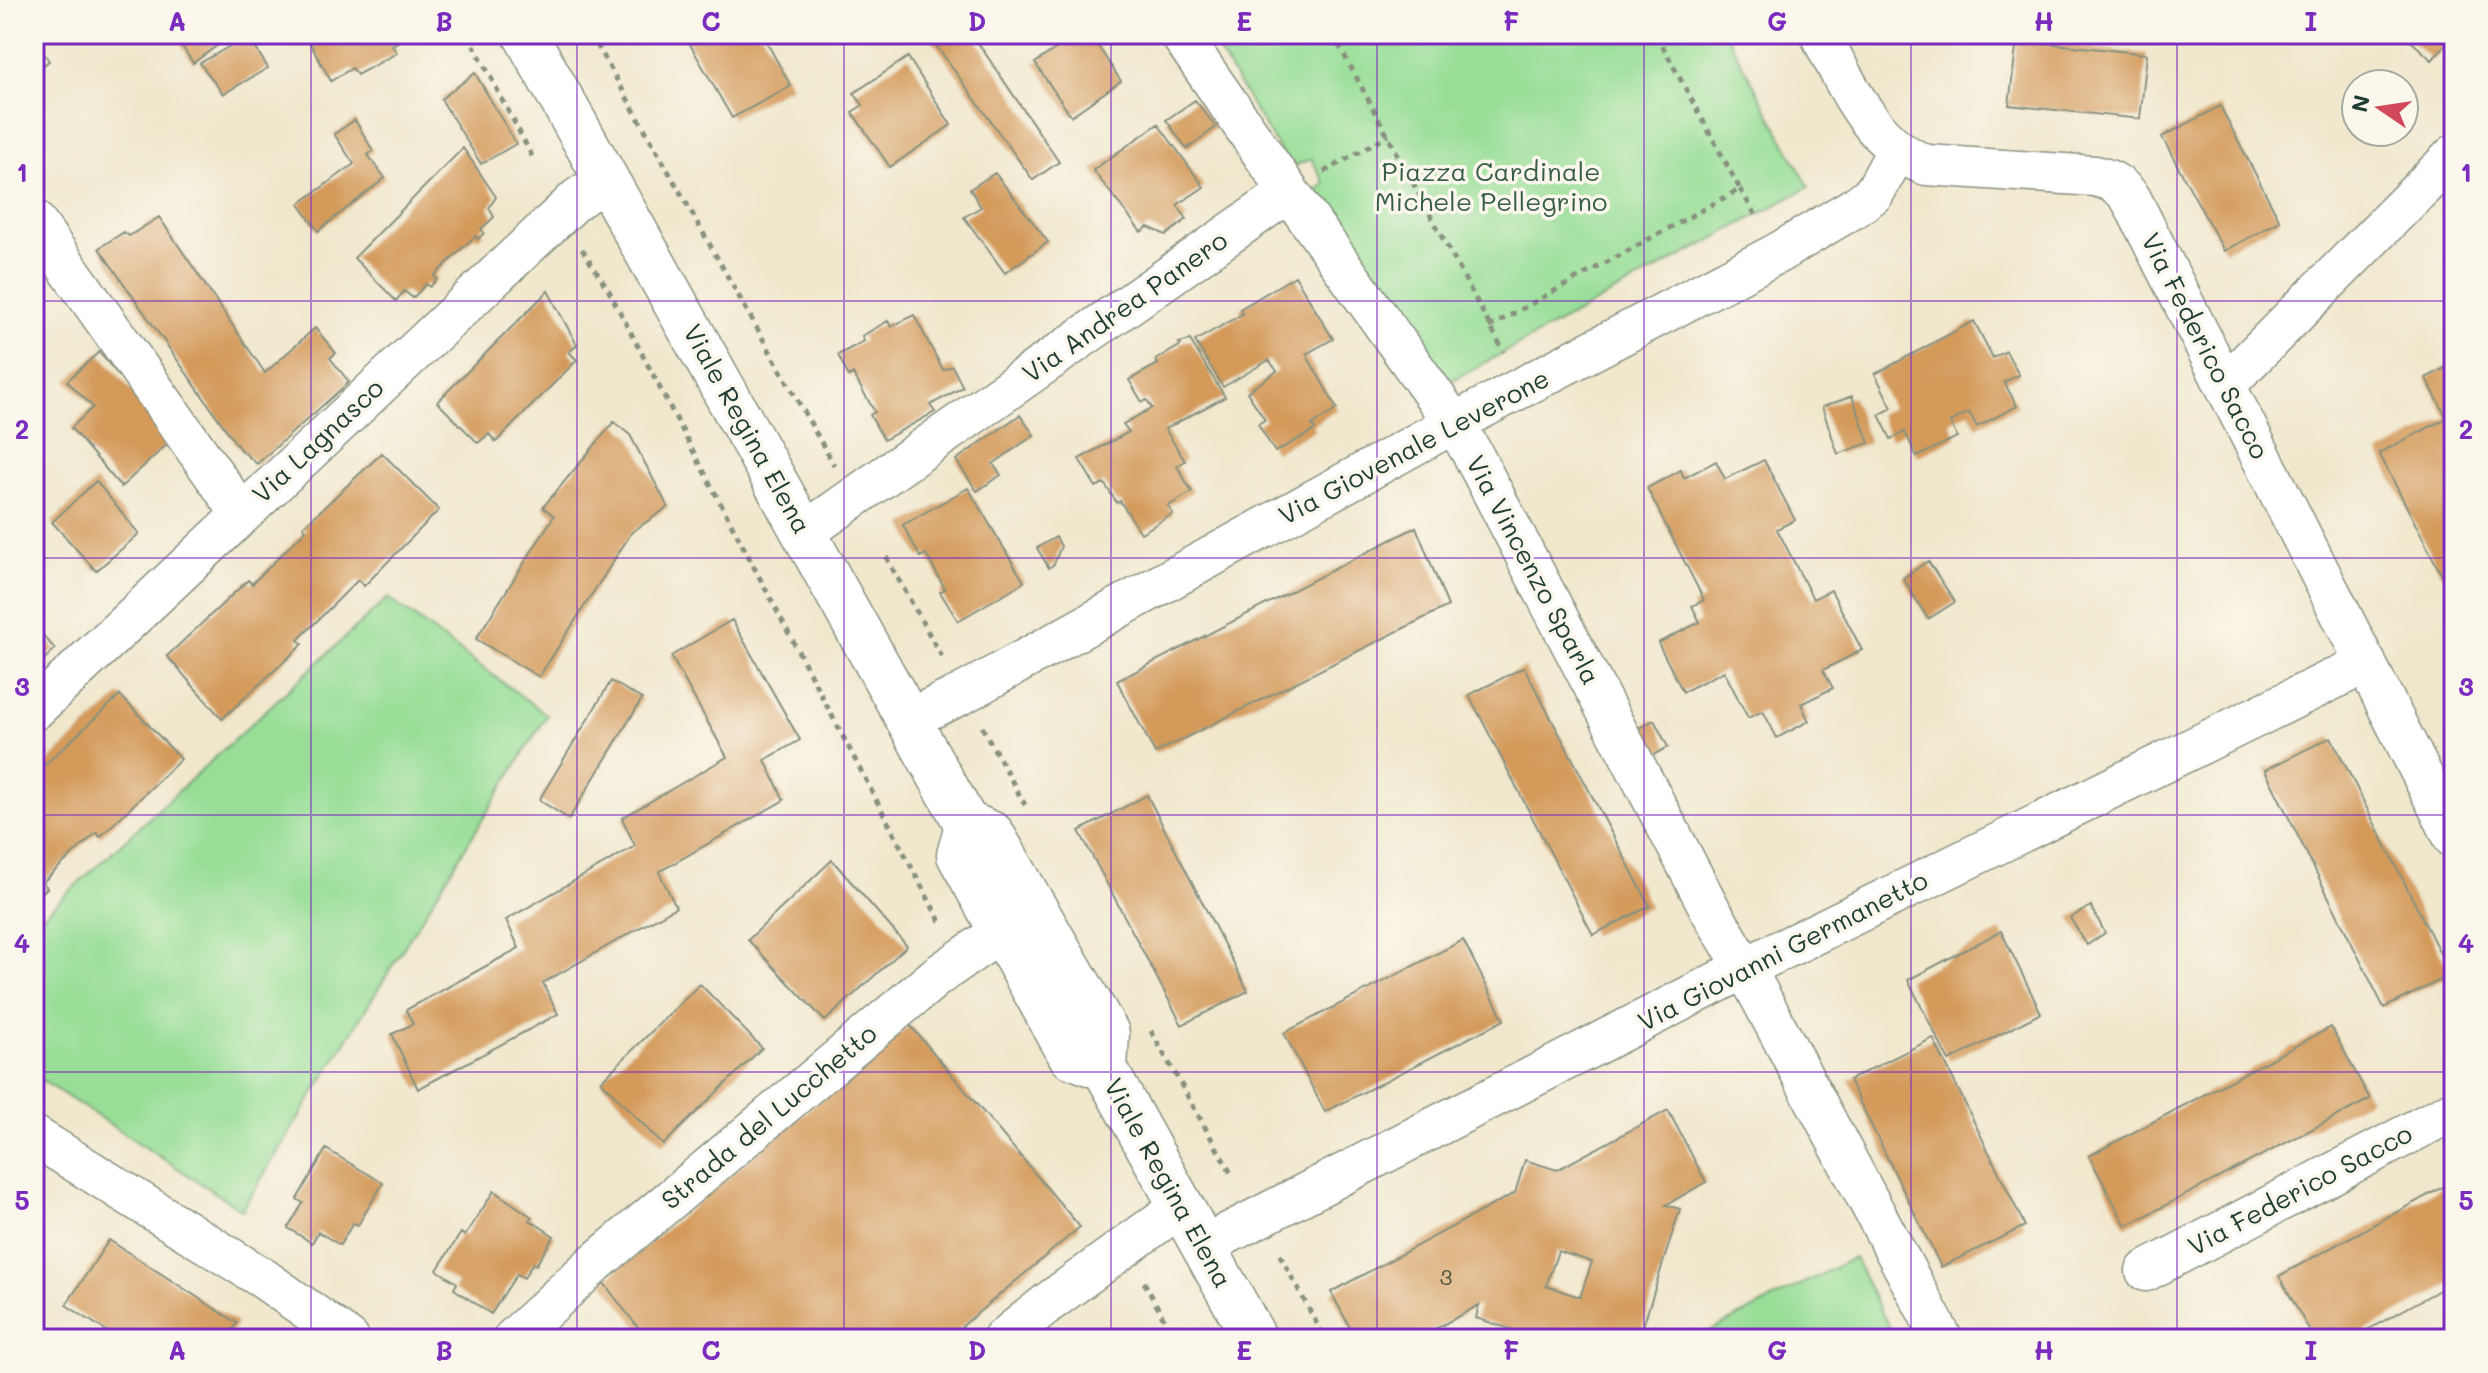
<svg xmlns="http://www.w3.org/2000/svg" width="2488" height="1373" font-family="Mali,sans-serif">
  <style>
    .green { fill: #98de97; stroke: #5c8e66; stroke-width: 2 }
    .building { fill: #d39a5a; fill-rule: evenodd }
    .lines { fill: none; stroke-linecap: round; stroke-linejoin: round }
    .minor-casing { stroke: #889280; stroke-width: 43 }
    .major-casing { stroke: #889280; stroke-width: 47 }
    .path { stroke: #889280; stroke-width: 5; stroke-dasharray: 6 6; stroke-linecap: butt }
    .minor { stroke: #fff; stroke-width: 40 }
    .major { stroke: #fff; stroke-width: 44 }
    .grid { fill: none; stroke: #7b2cbf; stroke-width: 2; stroke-opacity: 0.55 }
    .labels { text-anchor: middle; stroke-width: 7; stroke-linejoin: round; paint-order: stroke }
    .number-label { font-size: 22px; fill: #4c543e }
    .park-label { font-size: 26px; fill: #375d48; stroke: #fbf7ec }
    .street-label { font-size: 26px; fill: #1f3d34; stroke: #fbf7ec }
    .neatline { fill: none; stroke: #7b2cbf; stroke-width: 3 }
    .grid-label { font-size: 26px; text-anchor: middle; font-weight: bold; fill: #7b2cbf }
  </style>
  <rect width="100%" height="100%" fill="#fbf7ec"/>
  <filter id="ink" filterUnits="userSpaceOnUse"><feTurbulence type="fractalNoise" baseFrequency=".0125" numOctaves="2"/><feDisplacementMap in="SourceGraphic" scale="16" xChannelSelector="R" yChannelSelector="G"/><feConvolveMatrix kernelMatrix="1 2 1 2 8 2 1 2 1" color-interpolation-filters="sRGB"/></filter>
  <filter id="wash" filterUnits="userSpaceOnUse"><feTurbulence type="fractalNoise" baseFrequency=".006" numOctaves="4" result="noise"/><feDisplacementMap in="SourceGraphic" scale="32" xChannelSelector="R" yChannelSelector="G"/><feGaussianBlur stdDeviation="1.8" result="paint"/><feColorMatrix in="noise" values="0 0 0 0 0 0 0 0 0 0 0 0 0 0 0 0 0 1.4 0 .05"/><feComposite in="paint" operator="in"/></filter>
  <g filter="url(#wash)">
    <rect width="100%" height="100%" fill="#f0e7cc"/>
    <path class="green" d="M 1208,34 L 1726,34 L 1809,187 L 1444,385 L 1308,195 L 1325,184 L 1312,159 L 1290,167 Z
      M 388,598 L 547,715 L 242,1210 L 34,1075 L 34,924 Z
      M 1854,1258 L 1895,1339 L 1695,1339 L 1853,1258 Z"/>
    <g id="blocks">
      <path class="building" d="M 196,34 L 233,34 L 193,63 L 181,45 Z
        M 305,34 L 412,34 L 392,45 L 397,53 L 357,75 L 352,68 L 331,81 Z
        M 701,34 L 762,34 L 791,86 L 732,118 L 688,41 Z
        M 928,34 L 972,34 L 1059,162 L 1033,180 Z
        M 1077,34 L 1090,34 L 1121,81 L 1071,116 L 1035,63 Z
        M 2403,34 L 2454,34 L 2454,35 L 2432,60 Z
        M 248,36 L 268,68 L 223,94 L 200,63 Z
        M 34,38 L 49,61 L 34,72 Z
        M 2017,40 L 2147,54 L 2140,119 L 2009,105 Z
        M 908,57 L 951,125 L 890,167 L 852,112 L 863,105 L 854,93 Z
        M 475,73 L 516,144 L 481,164 L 441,99 Z
        M 1195,100 L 1216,127 L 1187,149 L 1166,120 Z
        M 2220,106 L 2280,221 L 2224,251 L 2162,137 Z
        M 355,120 L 373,151 L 368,155 L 385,178 L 318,231 L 299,204 L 354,164 L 334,134 Z
        M 1158,124 L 1204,187 L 1177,205 L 1187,219 L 1166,235 L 1148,227 L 1141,232 L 1093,170 Z
        M 463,148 L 496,197 L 489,208 L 494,217 L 481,229 L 484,233 L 478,239 L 475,236 L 434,276 L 437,279 L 430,287 L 426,284 L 413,298 L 404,291 L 396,301 L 354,258 Z
        M 995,173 L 1048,242 L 1005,273 L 964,217 L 981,207 L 970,189 Z
        M 159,217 L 265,373 L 315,328 L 336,353 L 330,358 L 349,382 L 257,464 L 239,448 L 99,248 L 124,232 L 129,236 Z
        M 1295,276 L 1333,339 L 1306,354 L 1337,409 L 1312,425 L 1315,430 L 1275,452 L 1258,424 L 1265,420 L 1247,392 L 1277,371 L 1269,360 L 1223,387 L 1195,341 L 1242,314 L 1240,309 Z
        M 548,291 L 577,345 L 569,352 L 577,360 L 496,442 L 489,434 L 478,443 L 437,402 Z
        M 914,315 L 943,370 L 952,366 L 963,387 L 930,405 L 935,412 L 884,440 L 870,415 L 875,412 L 853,374 L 849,377 L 838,355 L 864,341 L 862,336 L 888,321 L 891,327 Z
        M 1974,321 L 1993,358 L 2006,351 L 2019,375 L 2004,382 L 2017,406 L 1977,427 L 1969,412 L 1950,422 L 1957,437 L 1917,457 L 1905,432 L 1891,439 L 1879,415 L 1892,408 L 1875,374 Z
        M 1190,340 L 1225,397 L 1165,429 L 1185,461 L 1177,466 L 1192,492 L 1168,506 L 1173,514 L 1141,533 L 1120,501 L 1117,503 L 1104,483 L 1096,487 L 1079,459 L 1129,432 L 1123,424 L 1152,408 L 1147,400 L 1142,402 L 1129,380 L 1158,364 L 1156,360 L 1181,345 L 1179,343 Z
        M 99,352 L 173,439 L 121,487 L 71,428 L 93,407 L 67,381 Z
        M 2454,363 L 2454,599 L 2379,453 L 2447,418 L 2426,378 Z
        M 1852,396 L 1869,443 L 1838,454 L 1822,407 Z
        M 1020,415 L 1034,435 L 993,464 L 1001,475 L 977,491 L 956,460 Z
        M 614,422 L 630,435 L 668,507 L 632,532 L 539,677 L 476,639 L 554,516 L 543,507 Z
        M 382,453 L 439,510 L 364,586 L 358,580 L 298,640 L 303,644 L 222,719 L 167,656 L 248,580 L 252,584 L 306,530 L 303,527 Z
        M 1764,460 L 1795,520 L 1777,529 L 1813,599 L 1831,590 L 1862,650 L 1823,670 L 1833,688 L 1801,704 L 1809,721 L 1777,738 L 1763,711 L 1748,718 L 1724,671 L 1683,692 L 1658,643 L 1700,622 L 1692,606 L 1704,600 L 1647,488 L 1681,470 L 1684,478 L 1716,461 L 1725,479 Z
        M 96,481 L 139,534 L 96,571 L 52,522 Z
        M 968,488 L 1024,582 L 958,621 L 940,592 L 945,589 L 926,554 L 920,557 L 903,525 Z
        M 1416,527 L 1448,606 L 1155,753 L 1117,681 Z
        M 1056,537 L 1061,546 L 1054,564 L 1049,568 L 1037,548 Z
        M 1928,561 L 1955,602 L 1928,619 L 1903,578 Z
        M 732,620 L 800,740 L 765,760 L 784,800 L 659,872 L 676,907 L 543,983 L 558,1014 L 418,1089 L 392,1034 L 413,1024 L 406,1010 L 519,948 L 506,920 L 635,846 L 622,818 L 727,757 L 671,656 Z
        M 34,625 L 55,649 L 34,669 Z
        M 1524,667 L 1650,906 L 1593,935 L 1469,695 Z
        M 611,681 L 642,699 L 569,819 L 539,800 Z
        M 120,695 L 181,759 L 100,837 L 97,832 L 43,882 L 47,888 L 34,900 L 34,783 L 42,775 L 38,771 Z
        M 1654,720 L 1668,747 L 1650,757 L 1635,730 Z
        M 2331,737 L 2451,975 L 2384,1008 L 2265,770 Z
        M 1147,795 L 1248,991 L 1182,1025 L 1079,831 Z
        M 832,860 L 907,946 L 825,1021 L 748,940 Z
        M 2091,906 L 2105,933 L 2087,945 L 2070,918 Z
        M 2001,931 L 2041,1013 L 1949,1061 L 1908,980 Z
        M 1463,940 L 1504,1020 L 1325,1112 L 1284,1033 Z
        M 700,984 L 762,1048 L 663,1145 L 601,1081 Z
        M 910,1025 L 1080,1227 L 947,1339 L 647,1339 L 603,1282 Z
        M 2331,1027 L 2370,1099 L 2126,1226 L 2089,1156 Z
        M 1933,1038 L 2025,1226 L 1941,1267 L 1849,1080 Z
        M 1668,1110 L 1706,1182 L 1666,1205 L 1680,1209 L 1639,1339 L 1542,1339 L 1476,1318 L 1479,1305 L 1417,1339 L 1356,1339 L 1331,1292 L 1515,1193 L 1525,1160 L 1557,1170 ZM 1558,1251 L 1592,1262 L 1580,1297 L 1546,1286 Z
        M 326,1149 L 383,1183 L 358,1225 L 353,1223 L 340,1245 L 318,1232 L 312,1243 L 288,1228 L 303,1203 L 297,1199 Z
        M 2454,1181 L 2454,1282 L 2351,1339 L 2314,1339 L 2279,1276 Z
        M 494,1191 L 532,1217 L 530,1220 L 554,1236 L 536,1265 L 533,1263 L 524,1278 L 517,1274 L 491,1314 L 454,1289 L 457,1283 L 437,1270 L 461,1233 L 465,1236 Z
        M 109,1240 L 237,1323 L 227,1339 L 119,1339 L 66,1305 Z"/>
    </g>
  </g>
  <g filter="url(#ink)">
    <use href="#blocks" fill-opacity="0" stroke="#889280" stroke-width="2"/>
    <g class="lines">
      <g class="minor-casing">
        <path id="minor" d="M 1180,34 L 1289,192 L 1454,423 L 1472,453 L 1711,911 L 1745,968 L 1942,1339
          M 1820,34 C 1846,82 1871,145 1926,165 L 2095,176 C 2112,180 2121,185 2131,199 L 2454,838
          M 34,220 L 241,513
          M 2225,385 L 2454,155
          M 805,532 L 1289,192
          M 34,710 L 577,199 L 607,179
          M 909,719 L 962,694 L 1454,423 L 1778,253 L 1857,206 L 1874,193 L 1897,151
          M 34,1136 L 264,1279 L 349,1339
          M 1203,1246 L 1745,968 L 2366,663
          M 2146,1271 L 2454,1110
          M 513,1339 L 595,1263 L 937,976 L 995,936 L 1030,919
          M 1003,1339 L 1049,1302 L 1180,1207"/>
      </g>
      <g class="major-casing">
        <path id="major" d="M 525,34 L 966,823 L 992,834 L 1107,1033 L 1105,1069 L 1255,1339
          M 967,825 L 959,855 L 1071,1056 L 1105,1069"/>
      </g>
      <path class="path" d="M 468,34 L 533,158
        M 591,34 L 834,465
        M 1333,34 L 1504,352
        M 1324,172 L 1389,135
        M 1740,189 L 1758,219
        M 582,249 L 609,291 L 942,925
        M 1489,327 L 1740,189 L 1656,34
        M 886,557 L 942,657
        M 982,727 L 1025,805
        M 1151,1031 L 1233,1177
        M 1280,1255 L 1325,1339
        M 1144,1282 L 1175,1339"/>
      <use href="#minor" class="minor"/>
      <use href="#major" class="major"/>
    </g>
  </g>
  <path class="grid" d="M 311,34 L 311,1339M 577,34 L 577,1339M 844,34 L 844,1339M 1111,34 L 1111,1339M 1377,34 L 1377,1339M 1644,34 L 1644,1339M 1911,34 L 1911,1339M 2177,34 L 2177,1339M 34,301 L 2454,301M 34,558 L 2454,558M 34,815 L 2454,815M 34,1072 L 2454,1072"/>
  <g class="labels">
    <g class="number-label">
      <text x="1446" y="1285">3</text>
    </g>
    <g class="park-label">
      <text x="1491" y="181">Piazza Cardinale<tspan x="1491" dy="30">Michele Pellegrino</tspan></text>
    </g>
    <g class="street-label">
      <text transform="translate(1125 307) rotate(-35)" y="9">Via Andrea Panero</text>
      <text transform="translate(2205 346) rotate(63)" y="9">Via Federico Sacco</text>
      <text transform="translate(747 429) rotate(61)" y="9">Viale Regina Elena</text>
      <text transform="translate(318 441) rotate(-43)" y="9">Via Lagnasco</text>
      <text transform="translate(1414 447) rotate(-28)" y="9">Via Giovenale Leverone</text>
      <text transform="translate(1533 570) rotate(62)" y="9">Via Vincenzo Sparla</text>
      <text transform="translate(1783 951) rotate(-27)" y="9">Via Giovanni Germanetto</text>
      <text transform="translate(769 1117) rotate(-40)" y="9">Strada del Lucchetto</text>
      <text transform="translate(1168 1183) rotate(61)" y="9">Viale Regina Elena</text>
      <text transform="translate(2300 1190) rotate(-28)" y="9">Via Federico Sacco</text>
    </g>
  </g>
  <rect width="2488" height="1373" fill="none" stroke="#fbf7ec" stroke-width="88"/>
  <g transform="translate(2380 108) rotate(283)"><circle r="38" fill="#fbf7ec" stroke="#a3ada2" stroke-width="2"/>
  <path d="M0-6L14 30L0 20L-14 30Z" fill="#d1495b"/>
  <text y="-12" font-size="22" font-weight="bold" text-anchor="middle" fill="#1f3d34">N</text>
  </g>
  <rect x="44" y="44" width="2400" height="1285" class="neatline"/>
  <g class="grid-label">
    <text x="177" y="31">A</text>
    <text x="444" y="31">B</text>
    <text x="711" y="31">C</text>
    <text x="977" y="31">D</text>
    <text x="1244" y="31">E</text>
    <text x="1511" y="31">F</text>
    <text x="1777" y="31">G</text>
    <text x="2044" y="31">H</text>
    <text x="2311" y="31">I</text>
    <text x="22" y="182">1</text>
    <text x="2466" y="182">1</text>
    <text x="22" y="439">2</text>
    <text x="2466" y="439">2</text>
    <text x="22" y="696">3</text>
    <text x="2466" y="696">3</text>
    <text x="22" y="953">4</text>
    <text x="2466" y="953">4</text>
    <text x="22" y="1210">5</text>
    <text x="2466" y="1210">5</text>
    <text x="177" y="1360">A</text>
    <text x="444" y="1360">B</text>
    <text x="711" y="1360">C</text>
    <text x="977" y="1360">D</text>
    <text x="1244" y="1360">E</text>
    <text x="1511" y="1360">F</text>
    <text x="1777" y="1360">G</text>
    <text x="2044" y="1360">H</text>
    <text x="2311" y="1360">I</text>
  </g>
</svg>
